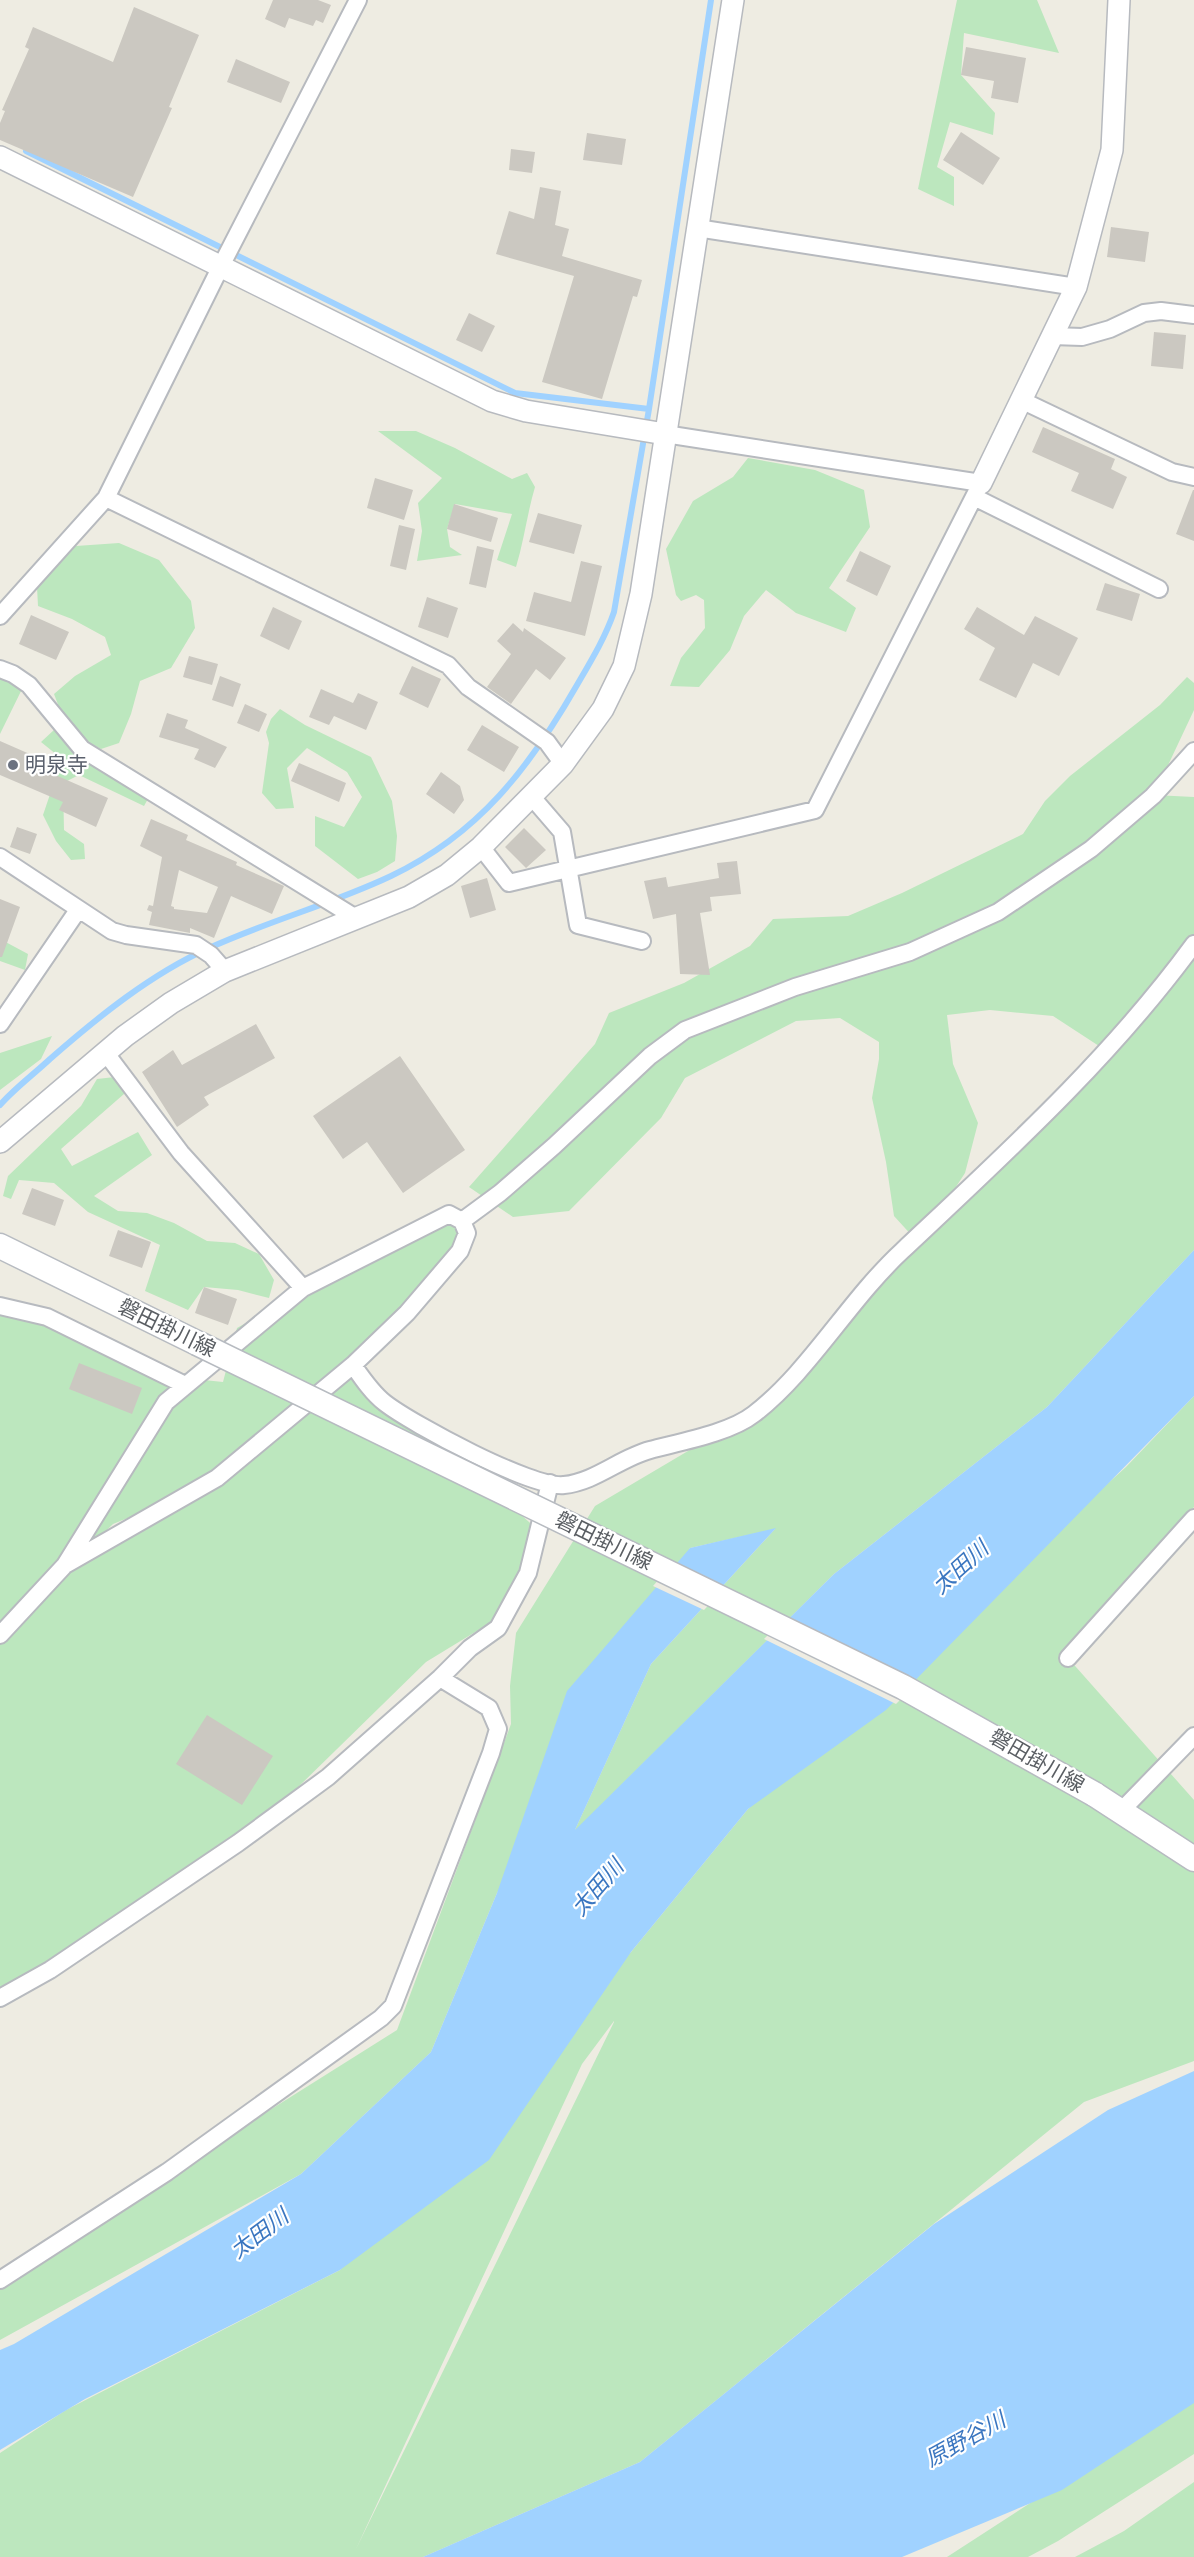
<svg xmlns="http://www.w3.org/2000/svg" width="1194" height="2557" font-family="Quicksand,'Noto Sans JP',sans-serif">
  <style>
    .green { fill: #bce7be; fill-rule: evenodd }
    .water { fill: #a0d2ff }
    .pier { fill: #eeece2 }
    .lines { fill: none; stroke-linecap: round; stroke-linejoin: round }
    .stream { stroke: #a0d2ff; stroke-width: 6 }
    .building { fill: #cbc8c1; fill-rule: evenodd }
    .minor-casing { stroke: #b7babf; stroke-width: 20 }
    .tertiary-casing { stroke: #b7babf; stroke-width: 24 }
    .secondary-casing { stroke: #b7bbc1; stroke-width: 27 }
    .minor { stroke: #fff; stroke-width: 16 }
    .tertiary { stroke: #fff; stroke-width: 21 }
    .secondary { stroke: #fff; stroke-width: 24 }
    .secondary-bridge-casing { stroke: #b7bbc1; stroke-width: 27; stroke-linecap: butt }
    .secondary-bridge { stroke: #fff; stroke-width: 24 }
    .worship-dot { fill: #6b7280; stroke: #fff; stroke-width: 2 }
    .labels { text-anchor: middle; stroke-width: 4.5; stroke-linejoin: round; paint-order: stroke }
    .worship-label { font-size: 21px; fill: #5b616d; stroke: #fff; text-anchor: start }
    .street-label { font-size: 21px; fill: #5a5e63; stroke: #fff }
    .water-label { font-size: 22px; font-style: italic; fill: #3a76c0; stroke: #fff }
  </style>
  <rect width="100%" height="100%" fill="#eeece2"/>
  <path class="green" d="M 957,0 L 1037,0 L 1059,53 L 964,33 L 961,75 L 995,113 L 993,135 L 950,122 L 937,167 L 954,177 L 954,206 L 918,189 Z
    M 378,431 L 416,431 L 455,448 L 512,479 L 527,473 L 535,487 C 527,514 524,541 516,567 L 497,560 L 512,514 L 455,504 L 447,529 L 450,547 L 462,555 L 417,561 L 422,531 L 418,503 L 442,478 Z
    M 748,458 L 815,470 L 864,490 L 870,527 L 829,588 L 856,608 L 846,632 L 796,613 L 766,590 L 744,616 L 730,650 L 699,687 L 670,686 L 681,658 L 705,628 L 704,600 L 696,595 L 681,601 L 676,595 L 666,549 L 693,501 L 733,477 Z
    M 119,543 L 159,560 L 191,601 L 195,628 L 171,668 L 140,681 L 131,714 L 119,743 L 101,749 L 68,731 L 54,694 L 75,676 L 111,655 L 105,637 L 72,619 L 38,606 L 37,587 L 76,546 Z
    M 0,669 L 24,685 L 0,734 Z
    M 1187,677 L 1194,683 L 1194,710 L 1154,795 L 1194,797 L 1194,935 L 1167,973 L 1194,943 L 1194,1250 L 1047,1407 L 834,1574 L 574,1832 L 651,1664 L 775,1529 L 690,1548 L 497,1893 L 431,2052 L 301,2174 L 0,2340 L 0,2280 L 397,2030 L 511,1724 L 510,1686 L 516,1633 L 595,1506 L 759,1409 L 1099,1046 L 1053,1016 L 990,1010 L 947,1015 L 953,1064 L 978,1123 L 965,1173 L 933,1222 L 915,1239 L 894,1216 L 886,1162 L 872,1098 L 879,1059 L 879,1042 L 840,1018 L 796,1021 L 685,1078 L 661,1118 L 569,1211 L 513,1217 L 469,1187 L 595,1044 L 609,1013 L 684,983 L 750,946 L 773,919 L 848,916 L 902,893 L 1023,834 L 1045,801 L 1070,776 L 1160,705 Z
    M 280,709 L 305,725 L 371,757 L 392,801 L 397,836 L 395,861 L 377,872 L 358,879 L 315,846 L 315,816 L 344,827 L 362,797 L 347,772 L 307,748 L 287,768 L 294,808 L 276,809 L 262,793 L 269,743 L 266,732 L 271,719 Z
    M 55,729 L 78,750 L 149,797 L 144,806 L 79,775 L 63,783 L 64,830 L 84,844 L 85,859 L 71,860 L 56,841 L 43,815 L 62,759 L 41,742 Z
    M 0,939 L 28,954 L 25,970 L 0,961 Z
    M 52,1036 L 41,1059 L 0,1090 L 0,1053 Z
    M 115,1077 L 132,1087 L 61,1149 L 72,1166 L 138,1132 L 152,1155 L 94,1196 L 118,1211 L 147,1213 L 174,1223 L 207,1241 L 235,1243 L 259,1254 L 274,1280 L 269,1298 L 238,1290 L 204,1287 L 188,1310 L 145,1291 L 160,1245 L 88,1212 L 54,1183 L 19,1180 L 11,1199 L 3,1196 L 8,1176 L 81,1106 L 97,1079 Z
    M 449,1214 L 467,1233 L 353,1365 L 538,1530 L 508,1612 L 426,1662 L 291,1794 L 147,1904 L 0,1993 L 0,1639 L 89,1551 L 182,1496 L 113,1524 L 0,1635 L 0,1315 L 64,1325 L 166,1376 L 223,1382 L 237,1328 L 349,1265 Z
    M 1194,1396 L 1194,1507 L 1068,1658 L 1194,1800 L 1194,2061 L 1084,2102 L 640,2462 L 423,2557 L 0,2557 L 0,2453 L 66,2410 L 340,2270 L 631,1952 L 748,1809 L 1126,1467 ZM 614,2021 L 614,2022 L 356,2549 L 582,2064 Z
    M 1194,2397 L 1194,2454 L 1058,2541 L 1028,2557 L 947,2557 Z
    M 1194,2482 L 1194,2557 L 1075,2557 L 1124,2531 Z"/>
  <path class="water" d="M 1194,1250 L 1194,1396 L 886,1710 L 748,1809 L 631,1952 L 489,2160 L 340,2270 L 85,2399 L 0,2450 L 0,2350 L 14,2344 L 301,2174 L 431,2052 L 497,1893 L 567,1691 L 690,1548 L 776,1528 L 651,1664 L 575,1830 L 834,1574 L 1047,1407 Z
    M 1194,2071 L 1194,2403 L 1062,2490 L 902,2557 L 423,2557 L 640,2462 L 934,2224 L 1108,2110 Z"/>
  <path class="pier" d="M 674,1562 L 726,1587 L 704,1610 L 653,1586 Z
    M 787,1616 L 887,1665 L 919,1681 L 896,1704 L 764,1639 Z"/>
  <g class="lines">
    <path class="stream" d="M 26,151 L 515,393 L 649,409
      M 0,1105 C 15,1088 34,1074 50,1059 C 98,1017 151,974 209,948 C 268,921 332,904 391,876 C 479,834 530,767 577,685 C 591,661 605,638 614,612 L 649,409 L 711,0"/>
  </g>
  <path class="building" d="M 273,0 L 318,0 L 331,5 L 323,23 L 316,20 L 313,26 L 289,18 L 285,28 L 265,19 Z
    M 134,7 L 199,35 L 169,107 L 172,108 L 133,197 L 0,140 L 0,123 L 5,111 L 2,110 L 29,49 L 25,47 L 33,27 L 113,62 Z
    M 966,47 L 1026,58 L 1018,103 L 991,98 L 994,81 L 961,75 Z
    M 236,59 L 290,82 L 281,103 L 227,82 Z
    M 961,132 L 1000,158 L 983,185 L 943,160 Z
    M 587,133 L 626,139 L 622,165 L 583,160 Z
    M 511,149 L 535,152 L 532,173 L 509,170 Z
    M 540,187 L 561,191 L 555,225 L 569,229 L 562,256 L 642,280 L 637,297 L 633,296 L 602,399 L 542,382 L 574,276 L 496,254 L 509,211 L 534,219 Z
    M 1111,227 L 1149,232 L 1145,262 L 1107,257 Z
    M 469,313 L 495,326 L 482,352 L 456,340 Z
    M 1154,332 L 1186,335 L 1183,369 L 1151,366 Z
    M 1043,427 L 1115,459 L 1111,469 L 1127,477 L 1113,509 L 1071,491 L 1079,473 L 1032,452 Z
    M 375,478 L 413,490 L 404,520 L 367,508 Z
    M 1193,490 L 1194,490 L 1194,541 L 1176,534 Z
    M 454,504 L 498,518 L 491,542 L 447,529 Z
    M 538,513 L 582,525 L 574,554 L 529,542 Z
    M 399,525 L 415,529 L 406,570 L 390,566 Z
    M 477,546 L 494,550 L 486,588 L 469,584 Z
    M 860,551 L 891,566 L 877,596 L 846,581 Z
    M 581,561 L 602,566 L 585,636 L 526,621 L 534,592 L 571,602 Z
    M 1105,583 L 1140,594 L 1132,621 L 1096,610 Z
    M 427,597 L 458,608 L 448,638 L 418,627 Z
    M 273,607 L 302,621 L 289,650 L 260,636 Z
    M 977,607 L 1024,635 L 1035,616 L 1078,638 L 1059,676 L 1033,663 L 1016,698 L 979,680 L 995,648 L 964,629 Z
    M 31,615 L 69,632 L 56,660 L 19,644 Z
    M 513,623 L 523,632 L 524,628 L 566,658 L 550,680 L 536,669 L 511,704 L 487,687 L 511,654 L 497,641 Z
    M 189,656 L 218,664 L 212,685 L 183,677 Z
    M 412,666 L 441,679 L 428,708 L 399,694 Z
    M 220,676 L 241,684 L 233,707 L 212,700 Z
    M 321,689 L 353,703 L 358,693 L 378,702 L 366,730 L 334,716 L 329,725 L 309,717 Z
    M 245,704 L 267,714 L 259,732 L 237,723 Z
    M 167,713 L 188,720 L 185,728 L 227,747 L 215,768 L 194,759 L 199,749 L 159,737 Z
    M 482,725 L 519,747 L 504,772 L 467,750 Z
    M 0,741 L 57,766 L 53,774 L 108,798 L 96,827 L 59,810 L 63,802 L 0,775 Z
    M 299,763 L 346,783 L 339,802 L 291,781 Z
    M 441,772 L 460,786 L 464,800 L 454,814 L 426,794 Z
    M 151,819 L 188,835 L 186,840 L 237,862 L 236,865 L 284,886 L 272,914 L 231,896 L 214,938 L 190,928 L 190,933 L 149,925 L 152,912 L 147,910 L 149,905 L 153,906 L 162,857 L 140,846 ZM 179,870 L 218,887 L 207,913 L 174,909 L 174,907 L 171,906 Z
    M 17,827 L 37,834 L 30,854 L 10,847 Z
    M 524,828 L 546,850 L 526,868 L 505,847 Z
    M 737,861 L 741,894 L 710,897 L 712,911 L 700,913 L 710,975 L 680,974 L 676,914 L 653,919 L 644,881 L 666,877 L 668,887 L 719,878 L 717,863 Z
    M 487,878 L 496,910 L 470,918 L 461,886 Z
    M 0,899 L 20,907 L 2,957 L 0,957 Z
    M 256,1024 L 275,1058 L 204,1097 L 209,1105 L 177,1127 L 142,1072 L 173,1050 L 182,1065 Z
    M 400,1056 L 465,1150 L 403,1193 L 367,1142 L 343,1159 L 313,1116 Z
    M 32,1188 L 64,1200 L 55,1226 L 22,1214 Z
    M 118,1230 L 151,1242 L 142,1268 L 109,1256 Z
    M 204,1287 L 237,1299 L 228,1325 L 195,1313 Z
    M 79,1363 L 142,1388 L 132,1414 L 69,1389 Z
    M 207,1715 L 273,1756 L 242,1805 L 176,1764 Z"/>
  <g class="lines">
    <g class="minor-casing">
      <path id="minor" d="M 697,228 L 1076,287
        M 1052,336 L 1082,337 L 1110,329 L 1144,313 L 1161,311 L 1194,315
        M 1021,400 L 1172,472 L 1194,477
        M 974,497 L 1159,589
        M 106,498 L 448,665 L 468,687 L 547,742 L 563,764
        M 0,616 L 106,498 L 220,268 L 358,0
        M 0,669 L 13,674 L 29,685 L 82,749 L 356,918
        M 531,796 L 562,832 L 578,925 L 642,941
        M 481,847 L 509,883 L 815,810 L 981,483 L 665,434
        M 0,857 L 112,931 L 126,935 L 196,945 L 211,955 L 225,971
        M 0,1024 L 78,910
        M 105,1052 L 181,1153 L 303,1288
        M 462,1221 L 500,1193 L 554,1146 L 650,1056 L 685,1030 L 795,987 L 910,952 L 998,912 L 1091,849 L 1153,796 L 1194,751
        M 0,1306 L 47,1317 L 185,1385
        M 353,1365 C 362,1378 372,1393 385,1403 C 412,1424 533,1489 564,1485 C 595,1482 620,1458 650,1450 C 680,1442 730,1433 754,1414 C 809,1372 849,1300 902,1251 C 1005,1154 1110,1059 1194,944
        M 0,1635 L 65,1565 L 166,1402 L 303,1288 L 449,1214 L 462,1221 L 467,1233 L 460,1251 L 407,1313 L 353,1365 L 217,1478 L 65,1565
        M 1068,1658 L 1194,1518
        M 1121,1811 L 1194,1736
        M 0,1998 L 50,1970 L 238,1843 L 328,1777 L 440,1678 L 470,1648 L 498,1628 L 528,1573 L 550,1483
        M 0,2280 L 167,2172 L 381,2018 L 393,2006 L 491,1753 L 498,1729 L 489,1708 L 440,1678"/>
    </g>
    <g class="tertiary-casing">
      <path id="tertiary" d="M 0,157 L 492,401 L 526,411 L 665,434
        M 981,483 L 1076,287 L 1112,150 L 1119,0
        M 0,1142 L 125,1036 L 171,1003 L 225,971 L 409,897 L 447,875 L 481,847 L 563,764 L 603,709 L 624,666 L 641,594 L 733,0"/>
    </g>
    <g class="secondary-casing">
      <path id="secondary" d="M 0,1246 L 197,1343
        M 1094,1794 L 1194,1859"/>
    </g>
    <use href="#minor" class="minor"/>
    <use href="#tertiary" class="tertiary"/>
    <use href="#secondary" class="secondary"/>
    <g class="secondary-bridge-casing">
      <path id="secondary-bridge" d="M 197,1343 L 903,1687 L 1094,1794"/>
    </g>
    <use href="#secondary-bridge" class="secondary-bridge"/>
  </g>
  <circle class="worship-dot" cx="13" cy="765" r="6"/>
  <g class="labels">
    <g class="worship-label">
      <text x="25" y="772">明泉寺</text>
    </g>
    <g class="street-label">
      <text transform="translate(167 1328) rotate(26)" y="7">磐田掛川線</text>
      <text transform="translate(604 1541) rotate(26)" y="7">磐田掛川線</text>
      <text transform="translate(1037 1761) rotate(30)" y="7">磐田掛川線</text>
    </g>
    <g class="water-label">
      <text transform="translate(960 1567) rotate(-42)" y="8">太田川</text>
      <text transform="translate(597 1887) rotate(-49)" y="8">太田川</text>
      <text transform="translate(259 2233) rotate(-37)" y="8">太田川</text>
      <text transform="translate(965 2439) rotate(-29)" y="8">原野谷川</text>
    </g>
  </g>
</svg>
